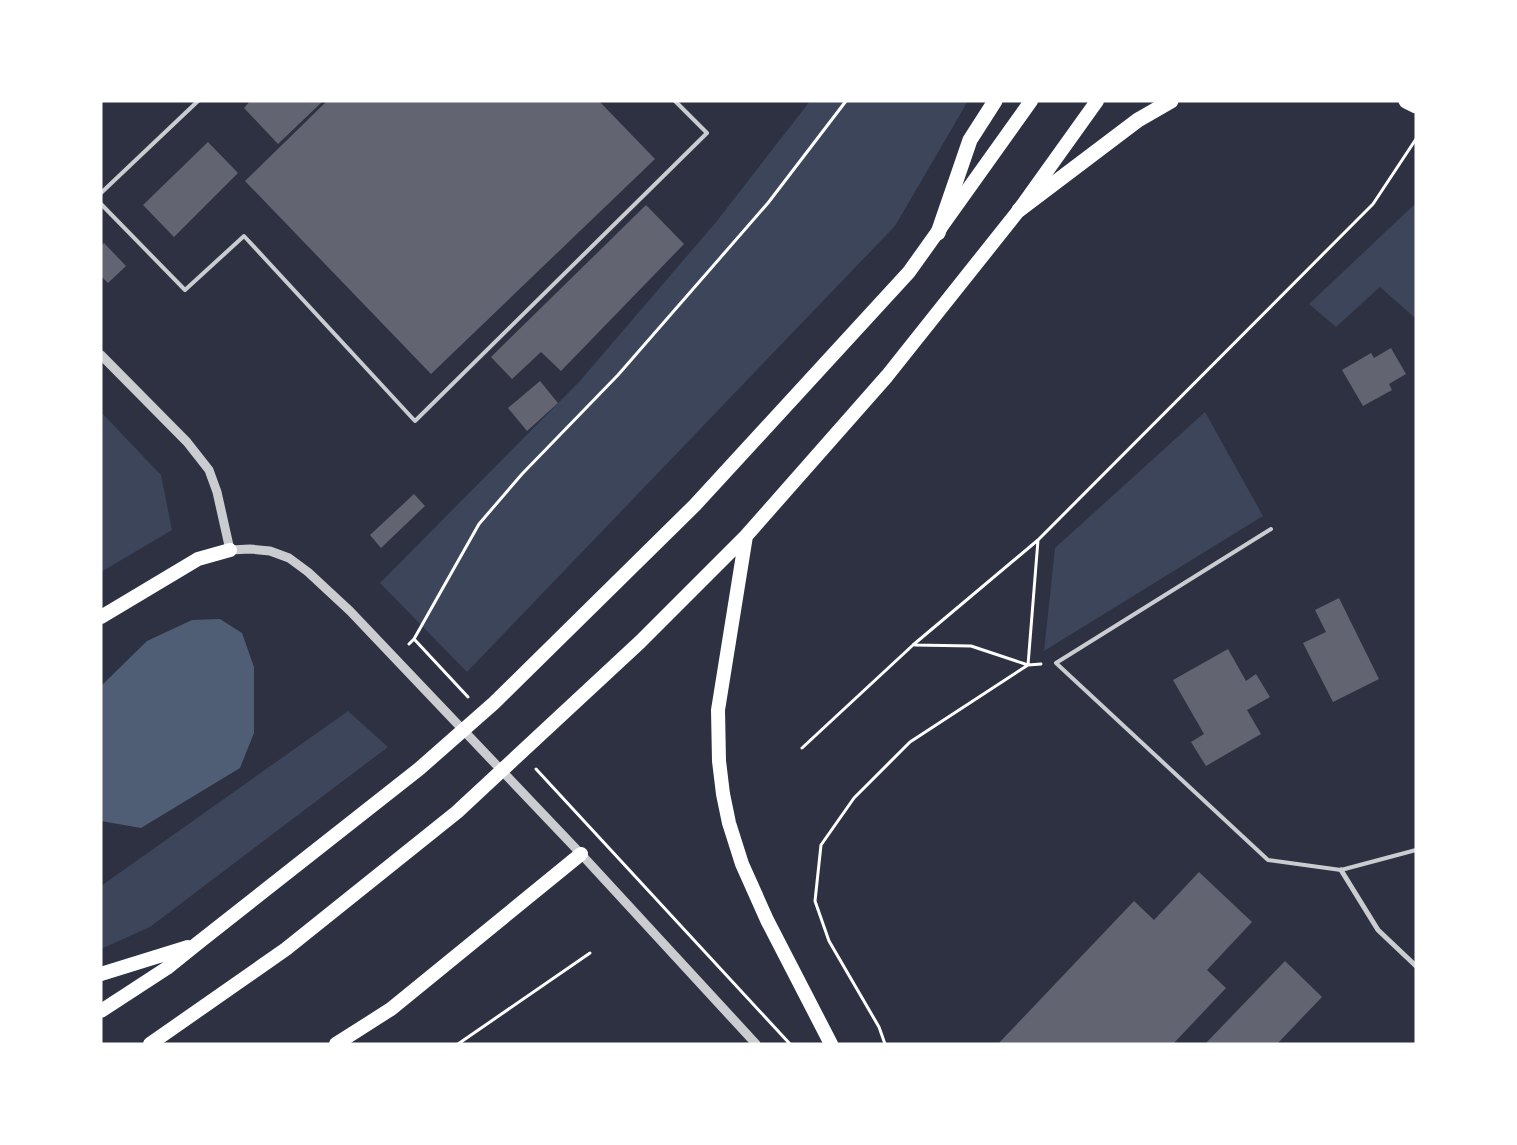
<svg xmlns="http://www.w3.org/2000/svg" width="1517" height="1145" font-family="Helvetica,sans-serif">
  <style>
    .green { fill: #3c4559 }
    .water { fill: #4f5d75 }
    .building { fill: #626471 }
    .lines { fill: none; stroke-linecap: round; stroke-linejoin: round }
    .path { stroke: #fff; stroke-width: 3 }
    .service { stroke: #caccd0; stroke-width: 4 }
    .minor { stroke: #caccd0; stroke-width: 5 }
    .tertiary { stroke: #caccd0; stroke-width: 9 }
    .trunk { stroke: #fff; stroke-width: 14 }
    .motorway { stroke: #fff; stroke-width: 15 }
  </style>
  <rect width="100%" height="100%" fill="#2d3142"/>
  <path class="green" d="M 810,101 L 968,101 L 895,226 L 467,672 L 380,583 L 579,382 L 716,222 Z
    M 1416,203 L 1416,319 L 1380,287 L 1336,327 L 1309,304 Z
    M 101,412 L 161,475 L 172,530 L 101,572 Z
    M 1205,412 L 1263,516 L 1044,651 L 1055,548 Z
    M 348,711 L 388,747 L 150,927 L 101,949 L 101,886 Z"/>
  <path class="water" d="M 220,619 L 242,633 L 254,667 L 254,733 L 240,768 L 141,828 L 101,821 L 101,686 L 147,641 L 192,620 Z"/>
  <path class="building" d="M 250,101 L 323,101 L 278,144 L 244,108 Z
    M 327,101 L 599,101 L 655,159 L 431,374 L 245,181 Z
    M 208,142 L 238,173 L 174,237 L 143,205 Z
    M 646,205 L 684,244 L 561,371 L 541,352 L 512,379 L 491,357 Z
    M 104,243 L 126,266 L 108,283 L 101,276 L 101,246 Z
    M 1391,348 L 1406,374 L 1389,384 L 1392,390 L 1363,406 L 1342,370 L 1371,353 L 1374,358 Z
    M 540,381 L 558,403 L 527,431 L 508,408 Z
    M 414,494 L 425,506 L 381,548 L 370,535 Z
    M 1339,598 L 1379,679 L 1333,702 L 1303,643 L 1326,632 L 1315,610 Z
    M 1228,649 L 1246,681 L 1256,674 L 1270,697 L 1247,710 L 1261,734 L 1206,766 L 1191,742 L 1204,734 L 1173,680 Z
    M 1199,872 L 1252,922 L 1207,970 L 1226,988 L 1173,1044 L 998,1044 L 1134,901 L 1154,920 Z
    M 1285,961 L 1322,997 L 1277,1044 L 1205,1044 Z"/>
  <g class="lines">
    <path class="path" d="M 414,639 L 468,697
      M 409,644 L 414,639 L 479,524 L 522,474 L 618,375 L 768,203 L 846,101
      M 915,645 L 971,646 L 1028,665 L 1038,540
      M 802,748 L 913,645 L 1038,540 L 1373,204 L 1416,139
      M 536,769 L 790,1044
      M 458,1044 L 590,953
      M 885,1044 L 879,1027 L 829,941 L 815,901 L 821,845 L 854,798 L 910,742 L 1028,665 L 1041,664"/>
    <path class="service" d="M 101,193 L 198,101
      M 101,204 L 185,290 L 244,236 L 415,421 L 707,133 L 675,101
      M 1271,529 L 1056,663 L 1268,860 L 1341,870 L 1416,850"/>
    <path class="minor" d="M 1341,870 L 1378,930 L 1416,966"/>
    <path class="tertiary" d="M 101,355 L 187,442 L 209,470 L 217,492 L 230,550 L 250,549 L 270,551 L 289,558 L 308,572 L 350,611 L 581,854 L 756,1044"/>
    <path class="trunk" d="M 746,536 L 718,710 L 719,761 L 723,794 L 729,823 L 742,864 L 767,920 L 831,1044
      M 101,617 L 198,559 L 230,550
      M 101,974 L 188,947
      M 101,1011 L 167,968 L 198,943 L 419,769 L 494,703 L 695,505 L 909,272 L 1031,101
      M 150,1044 L 286,949 L 457,812 L 640,642 L 746,536 L 887,376 L 1019,210 L 1097,101
      M 336,1044 L 391,1009 L 581,854"/>
    <path class="motorway" d="M 1406,101 L 1416,106
      M 1019,210 L 1138,120 L 1171,101
      M 938,233 L 970,140 L 995,101"/>
  </g>
  <rect width="1517" height="1145" fill="none" stroke="#ffffff" stroke-width="205"/>
</svg>
